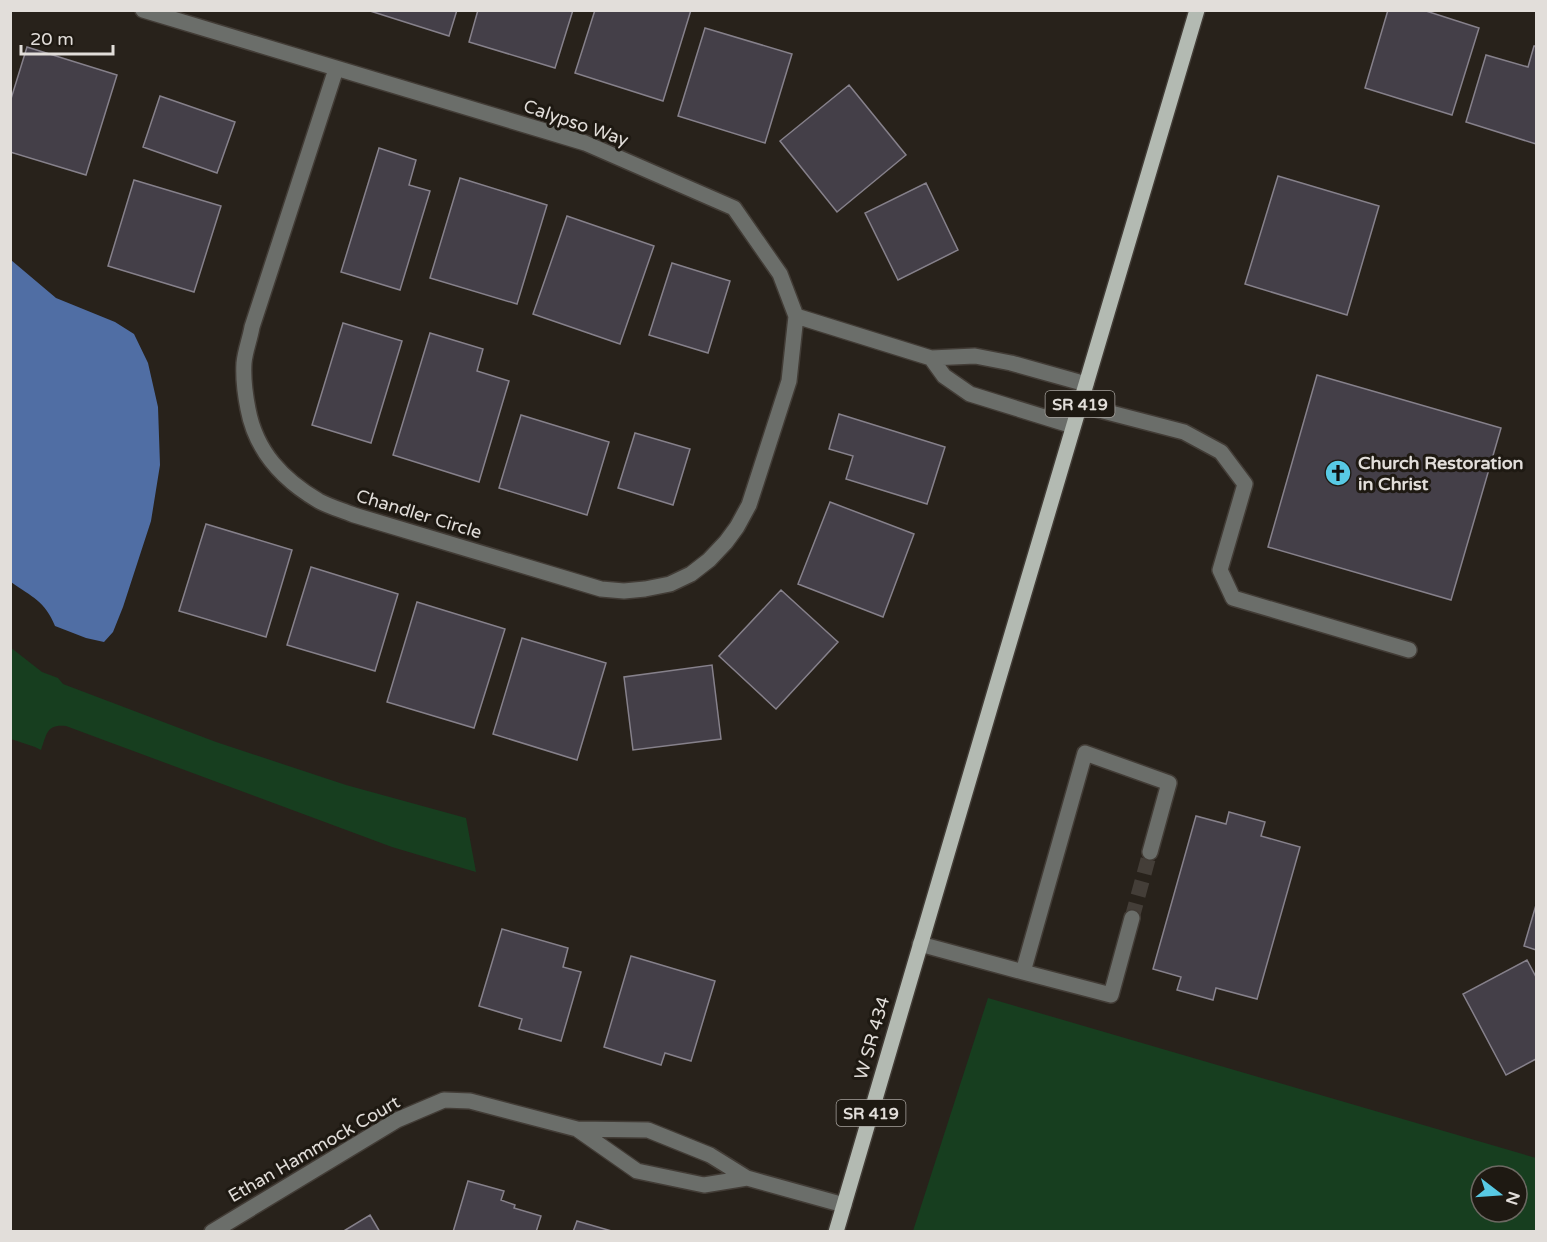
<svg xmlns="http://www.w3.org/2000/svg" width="1547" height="1242" font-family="'Varela Round',sans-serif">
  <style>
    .green { fill: #173e1f; fill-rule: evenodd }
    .water { fill: #506ea4 }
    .building { fill: #443f48; stroke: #86818b; stroke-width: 1.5 }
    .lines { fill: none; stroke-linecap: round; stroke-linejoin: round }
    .minor-tunnel { stroke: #443e38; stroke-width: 15; stroke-dasharray: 15 8; stroke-linecap: butt }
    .minor-casing { stroke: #423c36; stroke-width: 18 }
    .major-casing { stroke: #423c36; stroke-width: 18 }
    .minor { stroke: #6b6e6a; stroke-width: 15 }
    .major { stroke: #b3bab2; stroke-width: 15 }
    .labels { text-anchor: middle; stroke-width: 6; stroke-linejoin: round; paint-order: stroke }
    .shield { fill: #1e1912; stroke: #a7a39e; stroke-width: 1.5 }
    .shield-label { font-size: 16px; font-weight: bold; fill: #e2deda }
    .street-label { font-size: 18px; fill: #e2deda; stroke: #1e1912 }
    .poi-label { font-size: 18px; font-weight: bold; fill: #e2deda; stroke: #1e1912; text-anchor: start }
  </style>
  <rect width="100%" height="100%" fill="#28221b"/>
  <path class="green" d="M 10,647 L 42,672 L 58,678 L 63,684 L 216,742 L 346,785 L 466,818 L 476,872 L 392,847 L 66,726 C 46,724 47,734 41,750 L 35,747 L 11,739 Z
    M 988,998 L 1536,1158 L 1536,1231 L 913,1231 ZM 1481,1176 L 1517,1176 L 1517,1212 L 1481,1212 Z"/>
  <path class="water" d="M 11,260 L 56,298 L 115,322 L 134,334 L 148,363 L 158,407 L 160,465 L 151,521 L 123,607 L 113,632 L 104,642 L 86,638 L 55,626 C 45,601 32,597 11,582 Z"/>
  <path class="building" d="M 367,10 L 457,10 L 449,36 Z
    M 478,10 L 573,10 L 555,68 L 469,42 Z
    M 595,10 L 691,10 L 663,101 L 575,73 Z
    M 1388,10 L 1423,10 L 1479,28 L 1452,115 L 1365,88 Z
    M 705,28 L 792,54 L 765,143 L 678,116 Z
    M 1534,46 L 1536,46 L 1536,144 L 1466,122 L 1486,55 L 1528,67 Z
    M 27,47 L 117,75 L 86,175 L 10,152 L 10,102 Z
    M 849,85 L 906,155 L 837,212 L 780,141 Z
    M 160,96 L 235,122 L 217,173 L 143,147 Z
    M 379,148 L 416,160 L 409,185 L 430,191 L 400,290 L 341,272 Z
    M 1278,176 L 1379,206 L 1347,315 L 1245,284 Z
    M 460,178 L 547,205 L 517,304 L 430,278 Z
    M 134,180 L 221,206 L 194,292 L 108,266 Z
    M 926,183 L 958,250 L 898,280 L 865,213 Z
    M 567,216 L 654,246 L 620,344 L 533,314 Z
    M 672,263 L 730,281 L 708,353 L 649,335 Z
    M 343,323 L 402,341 L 371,443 L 312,425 Z
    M 430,333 L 483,349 L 477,371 L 509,381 L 479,482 L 393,455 Z
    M 1317,375 L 1501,428 L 1451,600 L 1268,547 Z
    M 839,414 L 945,447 L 927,504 L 846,479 L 853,456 L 829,449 Z
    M 521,415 L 609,442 L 587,515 L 499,488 Z
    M 635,433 L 690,449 L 673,505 L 618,488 Z
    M 830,502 L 914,534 L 883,617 L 798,584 Z
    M 206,524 L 292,550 L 266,637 L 179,611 Z
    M 311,567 L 398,594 L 375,671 L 287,645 Z
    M 781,590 L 838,642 L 776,709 L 719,656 Z
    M 417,602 L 505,629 L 474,728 L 387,702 Z
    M 522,638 L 606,663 L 577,760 L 493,734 Z
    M 712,665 L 721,739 L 633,750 L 624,677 Z
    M 1229,812 L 1265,822 L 1261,836 L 1300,847 L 1257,999 L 1216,988 L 1213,1000 L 1177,990 L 1181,977 L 1153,969 L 1196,816 L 1226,824 Z
    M 1536,905 L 1536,950 L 1524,946 Z
    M 502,929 L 568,948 L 563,967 L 581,972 L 561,1041 L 519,1029 L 522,1019 L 479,1006 Z
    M 631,956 L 715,981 L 691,1061 L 665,1053 L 661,1065 L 604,1047 Z
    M 1527,960 L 1536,977 L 1536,1059 L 1506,1075 L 1463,994 Z
    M 468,1181 L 504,1191 L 501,1200 L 515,1205 L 514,1208 L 541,1216 L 536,1232 L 453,1232 Z
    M 370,1215 L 380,1232 L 342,1232 Z
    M 577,1221 L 615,1232 L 573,1232 Z"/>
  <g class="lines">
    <path class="minor-tunnel" d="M 1132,918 L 1150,852"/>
    <g class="minor-casing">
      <path id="minor" d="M 143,10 L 585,143 L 734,208 L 780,274 L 796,316 L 789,381 L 749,505 L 737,527 L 726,542 L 709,560 L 691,574 L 670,584 L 645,589 L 624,591 L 601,589 L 354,515 C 342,510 330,507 319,501 C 283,480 256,452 248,409 C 245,394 243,379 244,363 C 245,351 250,339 252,327 L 336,69
        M 796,316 L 931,358 L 975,356 L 1011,363 L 1086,384
        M 931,358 L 944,376 L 970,394 L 1073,426
        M 1080,405 L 1184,432 L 1221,452 L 1245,484 L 1220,570 L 1233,598 L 1409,650
        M 920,944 L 1023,972 L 1085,753 L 1169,783 L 1150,852
        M 1023,972 L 1111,995 L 1132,918
        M 577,1129 L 637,1171 L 704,1185 L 747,1178
        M 212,1232 L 397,1120 L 444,1100 L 470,1101 L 577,1129 L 648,1130 L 710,1155 L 747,1178 L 844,1205"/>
    </g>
    <g class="major-casing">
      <path id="major" d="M 836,1232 L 995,691 L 1197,10"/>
    </g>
    <use href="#minor" class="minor"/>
    <use href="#major" class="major"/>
  </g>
  <defs>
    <g id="church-disc" transform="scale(1.35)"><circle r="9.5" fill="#58c9e4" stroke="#1e1912"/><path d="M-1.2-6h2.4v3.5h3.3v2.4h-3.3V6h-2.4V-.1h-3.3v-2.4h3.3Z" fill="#111"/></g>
  </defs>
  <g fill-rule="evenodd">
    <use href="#church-disc" x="1338" y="473"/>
  </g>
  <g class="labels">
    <g class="shield">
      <rect x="1045.5" y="391" width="69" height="26" rx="4.5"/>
      <rect x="836.5" y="1100" width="69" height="26" rx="4.5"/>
    </g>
    <g class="shield-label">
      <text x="1080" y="410">SR 419</text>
      <text x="871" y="1119">SR 419</text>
    </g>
    <g class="street-label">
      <text transform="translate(576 123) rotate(19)" y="6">Calypso Way</text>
      <text transform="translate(419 514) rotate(17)" y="6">Chandler Circle</text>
      <text transform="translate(872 1038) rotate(-74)" y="6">W SR 434</text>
      <text transform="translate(314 1149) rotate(-30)" y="6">Ethan Hammock Court</text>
    </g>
    <g class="poi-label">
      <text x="1358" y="469">Church Restoration<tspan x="1358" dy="21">in Christ</tspan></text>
    </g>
  </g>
  <rect width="1547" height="1242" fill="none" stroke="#e2deda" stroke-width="24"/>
  <g transform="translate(1499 1194) rotate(107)"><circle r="28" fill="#1e1912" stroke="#6c6862" stroke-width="1.5"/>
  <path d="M0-4.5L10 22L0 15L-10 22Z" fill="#58c9e4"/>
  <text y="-9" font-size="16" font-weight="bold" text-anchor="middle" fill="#e2deda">N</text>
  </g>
  <path d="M21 45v9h92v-9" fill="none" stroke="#e2deda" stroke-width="3"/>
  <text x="30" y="45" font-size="18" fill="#e2deda" stroke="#1e1912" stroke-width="4.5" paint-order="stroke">20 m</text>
</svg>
